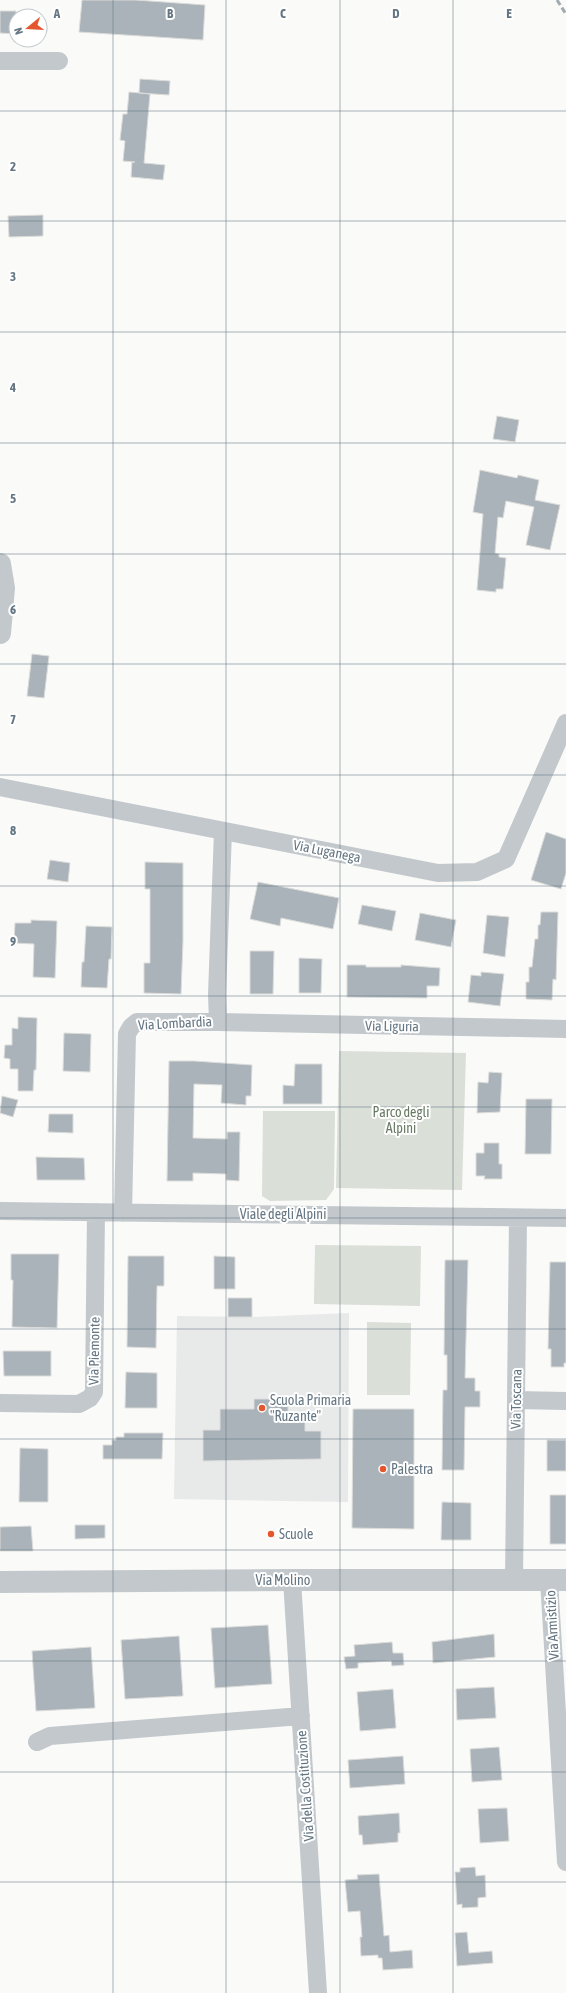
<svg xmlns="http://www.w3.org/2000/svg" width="566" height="1993" font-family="'Asap Condensed',sans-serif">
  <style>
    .built { fill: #e8e9e9 }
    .green { fill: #dadfd7 }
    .building { fill: #aab3b9; stroke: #dcdcda }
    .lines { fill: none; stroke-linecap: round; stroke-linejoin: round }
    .minor { stroke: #c3c8cc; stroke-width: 18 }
    .tertiary { stroke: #c3c8cc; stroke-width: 22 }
    .rail { stroke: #a2aab0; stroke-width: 3; stroke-dasharray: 6 3; stroke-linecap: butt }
    .grid { fill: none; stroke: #657683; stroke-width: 1; stroke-opacity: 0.55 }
    .poi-dot { fill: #e4572e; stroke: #fff; stroke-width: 1.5 }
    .labels { text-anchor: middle; stroke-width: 4; stroke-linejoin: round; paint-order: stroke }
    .street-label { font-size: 14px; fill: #657683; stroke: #fff }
    .park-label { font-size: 14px; fill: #687a64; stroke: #fff }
    .poi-label { font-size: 14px; fill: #657683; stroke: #fff; text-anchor: start }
    .grid-label { font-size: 13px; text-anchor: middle; font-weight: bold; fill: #657683; stroke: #fff; stroke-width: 4; stroke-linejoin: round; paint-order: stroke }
  </style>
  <rect width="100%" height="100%" fill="#fafaf8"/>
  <path class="built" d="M 349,1313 L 348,1502 L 174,1499 L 177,1316 L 252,1317 Z"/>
  <path class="green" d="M 339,1051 L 466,1053 L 462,1190 L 336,1188 Z
    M 263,1111 L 335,1111 L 334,1189 L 326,1200 L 270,1201 L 262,1196 Z
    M 315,1245 L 421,1246 L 420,1306 L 314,1304 Z
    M 367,1322 L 411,1323 L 410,1395 L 367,1395 Z"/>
  <path class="building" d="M 82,0 L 136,0 L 205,5 L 203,40 L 79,32 Z
    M 0,11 L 16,11 L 16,34 L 0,33 Z
    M 140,79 L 170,81 L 169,95 L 139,93 Z
    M 129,92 L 150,94 L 144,163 L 165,165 L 163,180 L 131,177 L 132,162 L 135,162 L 123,161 L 125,141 L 120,140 L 123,114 L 127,114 Z
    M 43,215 L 43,236 L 9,237 L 8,216 Z
    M 497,416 L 519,420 L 515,442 L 493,439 Z
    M 480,470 L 517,478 L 518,475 L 539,480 L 535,500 L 560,505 L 550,550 L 526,545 L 534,507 L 506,501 L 503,518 L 498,517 L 495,553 L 499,554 L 499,557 L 506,558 L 503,589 L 496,589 L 496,592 L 477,590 L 483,514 L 473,512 Z
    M 32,654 L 49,656 L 44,698 L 27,696 Z
    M 546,832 L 566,839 L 566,873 L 561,889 L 531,880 Z
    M 50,860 L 70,863 L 68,882 L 47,879 Z
    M 145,862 L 183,863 L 183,941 L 181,994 L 144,993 L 144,963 L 150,963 L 150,889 L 145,889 Z
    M 258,882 L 339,898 L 333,929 L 281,918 L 280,926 L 250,919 Z
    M 362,905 L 396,911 L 392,931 L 358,924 Z
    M 541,912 L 558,912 L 556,980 L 553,979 L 552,1000 L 526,999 L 526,982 L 529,982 L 529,967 L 532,967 L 535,939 L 538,939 L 538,925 L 540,925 Z
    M 420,913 L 456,920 L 451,947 L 415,940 Z
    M 487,915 L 509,917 L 505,957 L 483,953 Z
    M 31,920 L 57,921 L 55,978 L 33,977 L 34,944 L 14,943 L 15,923 L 31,923 Z
    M 86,926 L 112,927 L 111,959 L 109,959 L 107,988 L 81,987 L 82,962 L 84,962 Z
    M 250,951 L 274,951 L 273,994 L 250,994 Z
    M 299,958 L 322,959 L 321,993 L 299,993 Z
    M 347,965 L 366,965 L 366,967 L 401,967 L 401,965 L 440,968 L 439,986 L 427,986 L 427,998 L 347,997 Z
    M 481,972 L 504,974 L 500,1006 L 468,1002 L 471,975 L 481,976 Z
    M 18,1017 L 37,1018 L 36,1070 L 34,1070 L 33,1091 L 18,1091 L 18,1069 L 10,1069 L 10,1059 L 4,1058 L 5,1045 L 12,1045 L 12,1028 L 18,1029 Z
    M 64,1033 L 91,1034 L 90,1072 L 63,1071 Z
    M 169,1061 L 194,1061 L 252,1065 L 251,1096 L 246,1096 L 246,1105 L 221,1103 L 222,1085 L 194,1084 L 193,1138 L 227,1139 L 227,1132 L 240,1132 L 239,1181 L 226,1180 L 226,1174 L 193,1173 L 193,1181 L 167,1181 Z
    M 295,1064 L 322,1064 L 322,1104 L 283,1104 L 283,1085 L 294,1086 Z
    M 489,1072 L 502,1073 L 500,1112 L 477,1113 L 478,1082 L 488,1083 Z
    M 2,1096 L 18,1100 L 13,1117 L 0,1113 Z
    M 526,1099 L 552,1099 L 551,1154 L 525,1154 Z
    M 49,1114 L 73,1114 L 73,1133 L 48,1132 Z
    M 484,1143 L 499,1143 L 499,1164 L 502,1164 L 502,1179 L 484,1179 L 485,1176 L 476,1176 L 476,1153 L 484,1153 Z
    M 36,1157 L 84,1158 L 85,1180 L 37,1180 Z
    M 11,1254 L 59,1254 L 57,1328 L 12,1327 L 13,1280 L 11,1280 Z
    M 128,1256 L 164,1256 L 164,1286 L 157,1286 L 156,1348 L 127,1347 Z
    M 214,1256 L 235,1257 L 235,1289 L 214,1289 Z
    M 445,1260 L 468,1260 L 465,1378 L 475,1378 L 475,1391 L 480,1391 L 480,1407 L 465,1407 L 464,1470 L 442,1470 L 443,1390 L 447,1390 L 447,1355 L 444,1355 Z
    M 550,1262 L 566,1262 L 566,1363 L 564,1363 L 564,1367 L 551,1367 L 551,1349 L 548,1349 Z
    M 228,1298 L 252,1298 L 252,1317 L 228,1317 Z
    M 3,1351 L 51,1351 L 51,1376 L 4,1376 Z
    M 126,1372 L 157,1373 L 157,1408 L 125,1408 Z
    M 254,1399 L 288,1399 L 288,1419 L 305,1419 L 305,1431 L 321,1431 L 321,1459 L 203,1461 L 203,1430 L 220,1430 L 220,1409 L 254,1409 Z
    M 353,1409 L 414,1409 L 414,1529 L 352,1528 Z
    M 124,1433 L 163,1433 L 162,1459 L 103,1459 L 103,1445 L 112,1445 L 112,1440 L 116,1440 L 116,1437 L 124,1437 Z
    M 547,1440 L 566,1440 L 566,1471 L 547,1471 Z
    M 20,1448 L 48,1449 L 48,1502 L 19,1502 Z
    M 550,1495 L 566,1495 L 566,1544 L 550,1544 Z
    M 442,1502 L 471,1503 L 471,1540 L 441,1540 Z
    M 75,1525 L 105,1525 L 105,1538 L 75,1539 Z
    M 31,1526 L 33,1551 L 0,1551 L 0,1527 Z
    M 268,1625 L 272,1684 L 215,1688 L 211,1628 Z
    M 494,1634 L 495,1657 L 433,1663 L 432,1642 Z
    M 179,1636 L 183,1696 L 125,1699 L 121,1640 Z
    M 392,1642 L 393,1653 L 403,1653 L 404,1665 L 392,1666 L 391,1661 L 358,1663 L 358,1668 L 346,1669 L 344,1657 L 355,1656 L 354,1645 Z
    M 91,1647 L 95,1708 L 36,1711 L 32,1651 Z
    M 494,1687 L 496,1718 L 457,1720 L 456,1689 Z
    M 393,1689 L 396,1728 L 360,1731 L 357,1692 Z
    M 499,1747 L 502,1780 L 472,1782 L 470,1749 Z
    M 403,1756 L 405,1784 L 350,1788 L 348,1760 Z
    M 507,1808 L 509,1841 L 480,1843 L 478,1809 Z
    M 399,1813 L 400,1833 L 398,1833 L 398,1842 L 363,1845 L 362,1835 L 359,1835 L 358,1816 Z
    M 475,1867 L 476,1876 L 485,1875 L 486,1897 L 478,1898 L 478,1907 L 462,1908 L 462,1904 L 457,1905 L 455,1872 L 460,1872 L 460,1868 Z
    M 379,1874 L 384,1936 L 389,1935 L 390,1952 L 412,1950 L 413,1968 L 383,1970 L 382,1958 L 378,1958 L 378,1955 L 361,1956 L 360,1937 L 362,1937 L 360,1911 L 348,1912 L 345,1880 L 358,1879 L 357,1875 Z
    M 467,1932 L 469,1953 L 492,1951 L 493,1963 L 457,1966 L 455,1933 Z"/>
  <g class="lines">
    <path class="minor" d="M 0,61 L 59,61
      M 0,787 L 438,873 L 477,872 L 506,859 L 566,723
      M 218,1022 L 566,1029
      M 0,1211 L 566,1218
      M 123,1213 L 127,1034 L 131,1027 L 137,1022 L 218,1022 L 217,994 L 223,831
      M 516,1400 L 566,1401
      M 0,1403 L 79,1404 L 90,1398 L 94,1392 L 96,1212
      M 292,1580 L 318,1993
      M 514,1580 L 518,1218
      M 549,1580 L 566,1862
      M 37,1742 L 50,1736 L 301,1716"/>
    <path class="tertiary" d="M 0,564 L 4,588 L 0,633
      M 0,1582 L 292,1580 L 566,1580"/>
    <path class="rail" d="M 557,0 L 566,14"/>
  </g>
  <path class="grid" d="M 113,0 L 113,1993M 226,0 L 226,1993M 340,0 L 340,1993M 453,0 L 453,1993M 0,111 L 566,111M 0,221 L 566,221M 0,332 L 566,332M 0,443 L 566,443M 0,554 L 566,554M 0,664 L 566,664M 0,775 L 566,775M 0,886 L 566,886M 0,996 L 566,996M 0,1107 L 566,1107M 0,1218 L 566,1218M 0,1329 L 566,1329M 0,1439 L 566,1439M 0,1550 L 566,1550M 0,1661 L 566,1661M 0,1772 L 566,1772M 0,1882 L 566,1882"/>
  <g class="poi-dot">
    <circle cx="262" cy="1408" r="4"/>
    <circle cx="383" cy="1469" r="4"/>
    <circle cx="271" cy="1534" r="4"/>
  </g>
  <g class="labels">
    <g class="street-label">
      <text transform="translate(327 851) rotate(11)" y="5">Via Luganega</text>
      <text transform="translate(175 1023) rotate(-3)" y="5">Via Lombardia</text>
      <text transform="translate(392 1026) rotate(1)" y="5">Via Liguria</text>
      <text x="283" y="1219">Viale degli Alpini</text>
      <text transform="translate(94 1351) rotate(-89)" y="5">Via Piemonte</text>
      <text transform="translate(516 1399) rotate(-89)" y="5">Via Toscana</text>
      <text x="283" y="1585">Via Molino</text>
      <text transform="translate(552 1625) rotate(-93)" y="5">Via Armistizio</text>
      <text transform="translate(305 1786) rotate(-94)" y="5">Via della Costituzione</text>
    </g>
    <g class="park-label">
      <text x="401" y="1117">Parco degli<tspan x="401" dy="16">Alpini</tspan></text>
    </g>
    <g class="poi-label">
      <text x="270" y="1405">Scuola Primaria<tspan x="270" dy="16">"Ruzante"</tspan></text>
      <text x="391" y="1474">Palestra</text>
      <text x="279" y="1539">Scuole</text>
    </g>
  </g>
  <g class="grid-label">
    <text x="57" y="18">A</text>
    <text x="170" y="18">B</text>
    <text x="283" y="18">C</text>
    <text x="396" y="18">D</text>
    <text x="509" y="18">E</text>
    <text x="13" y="171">2</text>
    <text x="13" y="281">3</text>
    <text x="13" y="392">4</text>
    <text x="13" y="503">5</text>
    <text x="13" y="614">6</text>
    <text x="13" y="724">7</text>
    <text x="13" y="835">8</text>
    <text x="13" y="946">9</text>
  </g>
  <g transform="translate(28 28) rotate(252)"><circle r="19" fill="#ffffff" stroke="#c1c8cd"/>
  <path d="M0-3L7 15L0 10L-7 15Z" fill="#e4572e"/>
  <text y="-6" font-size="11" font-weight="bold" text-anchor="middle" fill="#657683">N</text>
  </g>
</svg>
